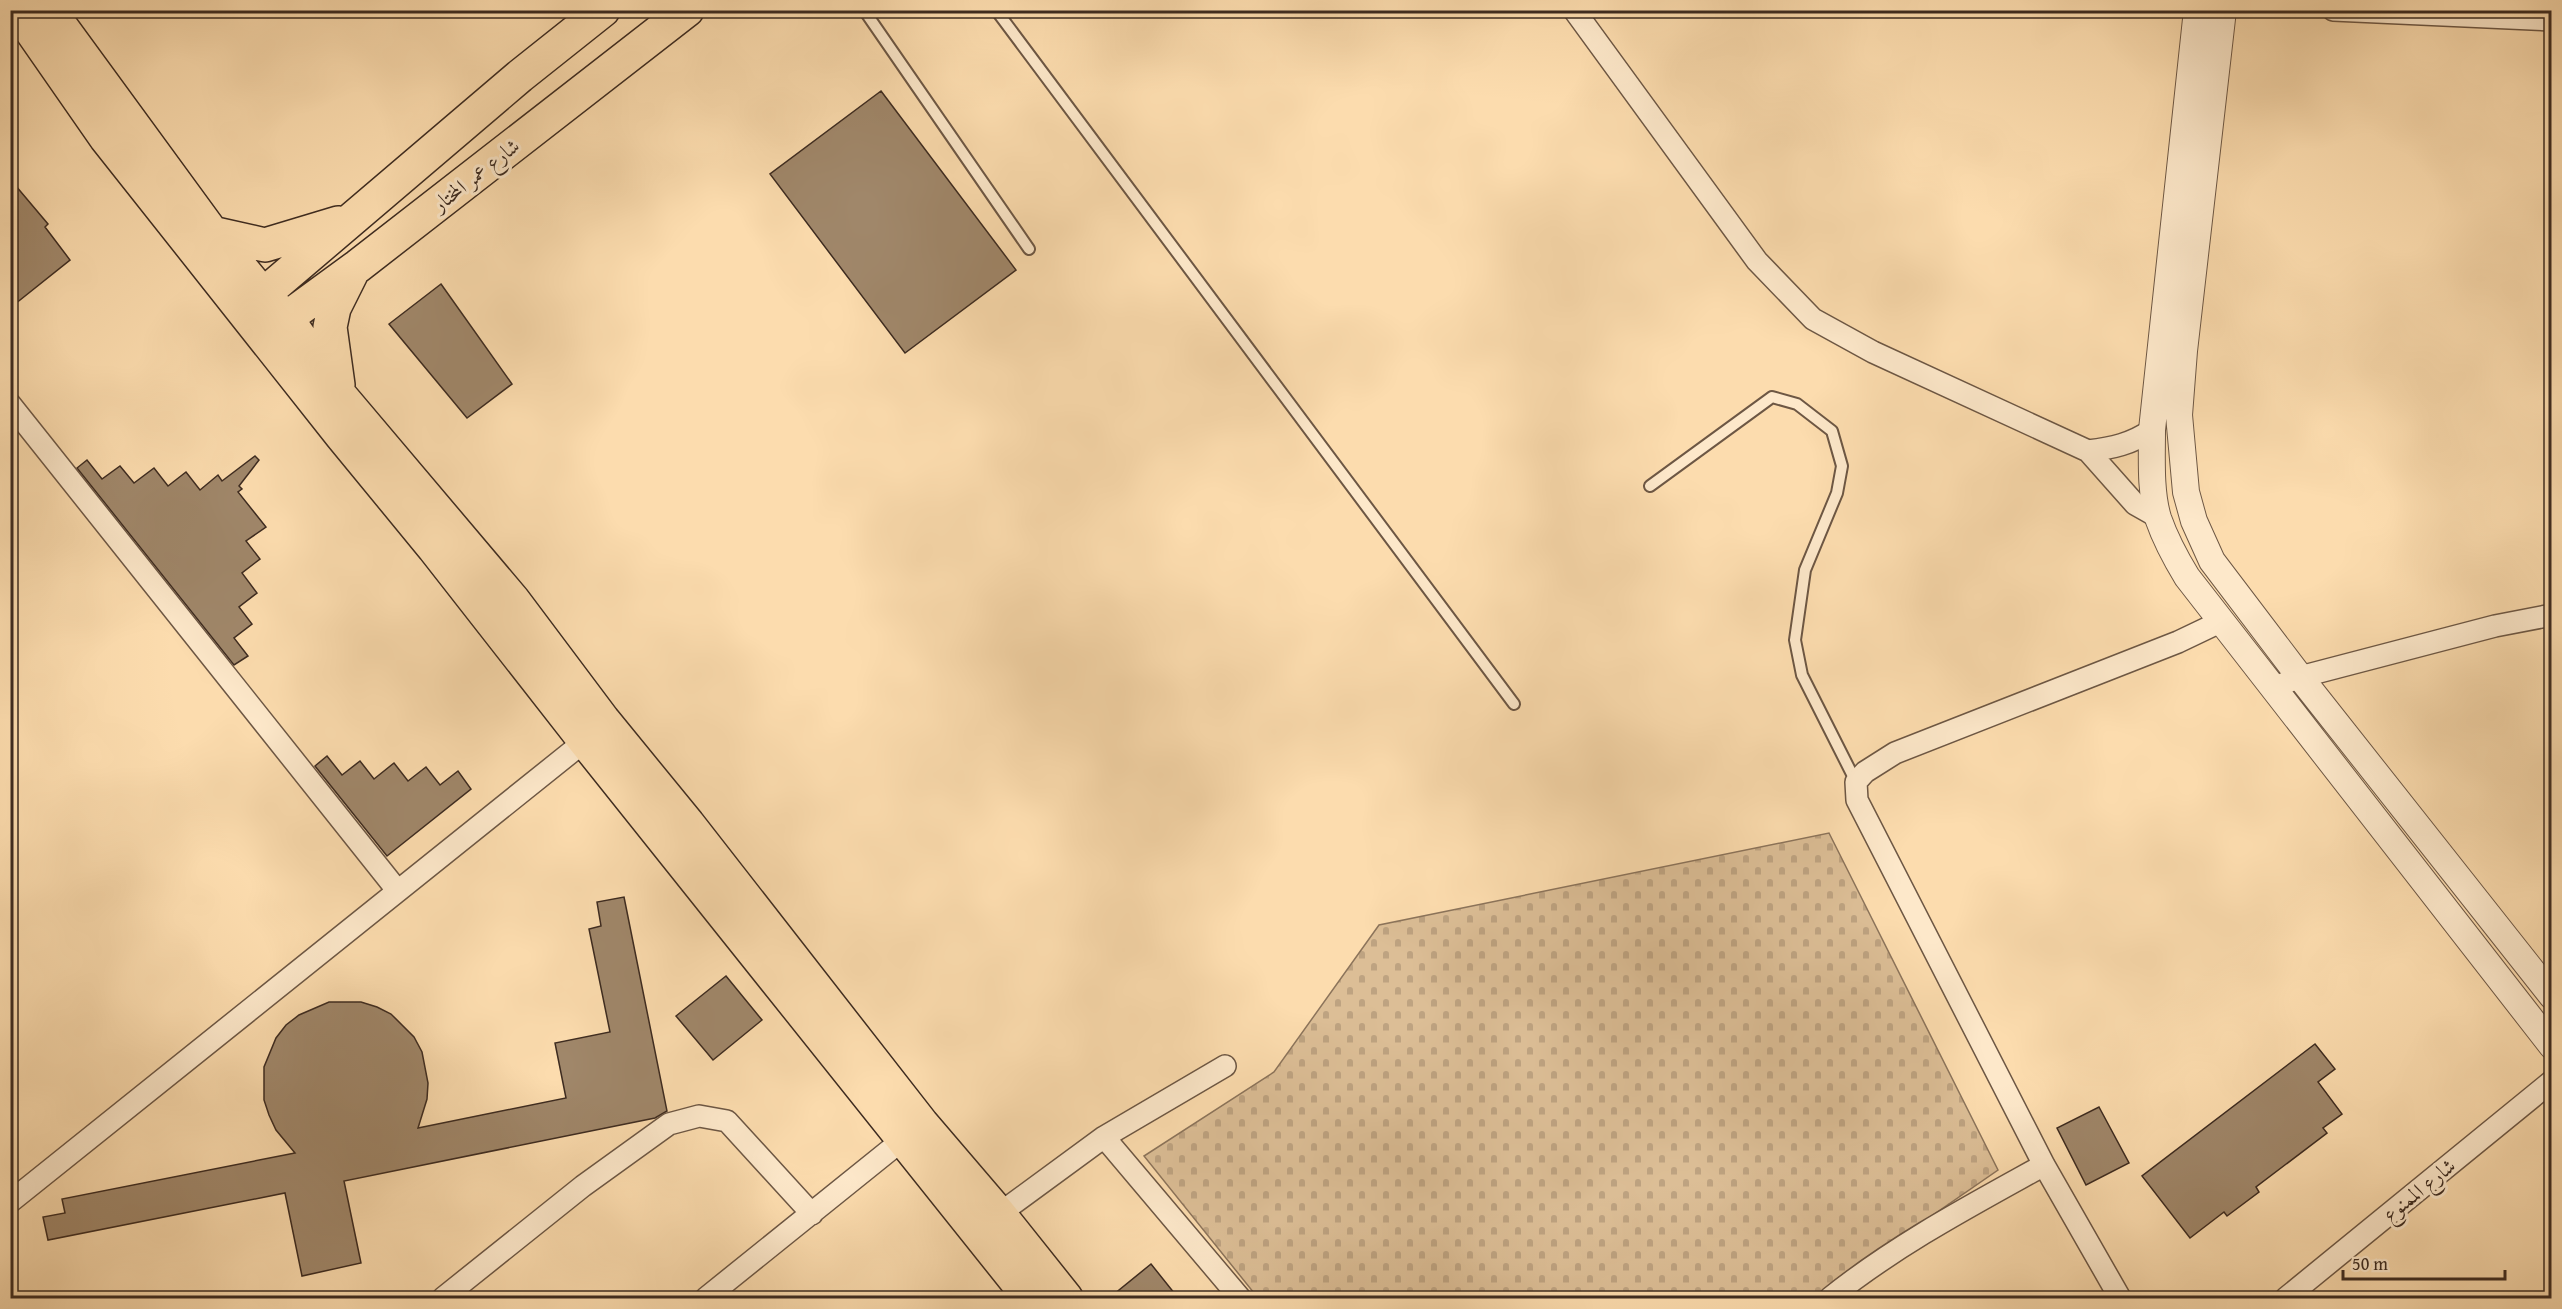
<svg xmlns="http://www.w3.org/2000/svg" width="2562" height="1309" font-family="'Gentium Book Plus',Amiri,serif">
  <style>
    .cemetery { fill: url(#cemetery-stones); stroke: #8c745b; stroke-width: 1.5 }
    .building { fill: #a0876a; stroke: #3d2b20; stroke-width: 1.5 }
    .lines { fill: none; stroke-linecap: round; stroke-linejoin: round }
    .service-casing { stroke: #6d5744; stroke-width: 14 }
    .minor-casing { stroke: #6d5744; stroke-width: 24 }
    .tertiary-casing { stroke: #6d5744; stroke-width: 28 }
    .primary-casing { stroke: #3d2b20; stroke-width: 36 }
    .service { stroke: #fde8ca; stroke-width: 10 }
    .minor { stroke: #fde8ca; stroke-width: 21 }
    .tertiary { stroke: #fde8ca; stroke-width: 26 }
    .primary { stroke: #fcdcae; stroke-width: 33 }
    .labels { text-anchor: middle; stroke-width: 6; stroke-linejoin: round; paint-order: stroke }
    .street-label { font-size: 21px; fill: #3d2b20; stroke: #fde8ca }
  </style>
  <defs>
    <pattern id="cemetery-stones" width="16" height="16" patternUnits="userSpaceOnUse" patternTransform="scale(1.5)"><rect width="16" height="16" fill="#dcbe96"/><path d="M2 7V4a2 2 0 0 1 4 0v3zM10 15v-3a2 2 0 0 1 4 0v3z" fill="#bea381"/></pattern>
  </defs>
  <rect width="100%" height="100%" fill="#fcdcae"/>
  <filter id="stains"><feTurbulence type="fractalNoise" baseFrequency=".00333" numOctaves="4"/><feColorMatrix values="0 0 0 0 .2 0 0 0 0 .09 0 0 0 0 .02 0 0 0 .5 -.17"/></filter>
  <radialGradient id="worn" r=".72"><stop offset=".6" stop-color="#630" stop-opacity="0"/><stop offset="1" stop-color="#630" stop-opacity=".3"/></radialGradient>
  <path class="cemetery" d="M 1829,833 L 1998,1170 L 1813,1298 L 1258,1298 L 1144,1156 L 1274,1072 L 1379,925 Z"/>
  <path class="building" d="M 881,91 L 1016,270 L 905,353 L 770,174 Z
    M 10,179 L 48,224 L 45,227 L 70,260 L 10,308 Z
    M 441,284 L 512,384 L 467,418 L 389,324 Z
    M 255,456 L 259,460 L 239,486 L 242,489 L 238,492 L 266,527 L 246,541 L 260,559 L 242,573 L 257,593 L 239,607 L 252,624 L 234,638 L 248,656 L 234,665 L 77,468 L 87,460 L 102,479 L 120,466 L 134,483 L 154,468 L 168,486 L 186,472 L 200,490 L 218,475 L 222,481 Z
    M 327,756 L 342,775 L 360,761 L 374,779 L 394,763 L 408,781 L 426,767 L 440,785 L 458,771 L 471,789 L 387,856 L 315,766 Z
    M 624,897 L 667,1111 L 655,1118 L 344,1181 L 361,1263 L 302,1276 L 285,1193 L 48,1240 L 43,1217 L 65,1213 L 62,1199 L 295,1153 L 276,1130 L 269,1115 L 264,1100 L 264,1067 L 276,1038 L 286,1025 L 299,1015 L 329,1002 L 361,1002 L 377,1007 L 391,1014 L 414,1037 L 422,1052 L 428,1083 L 427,1099 L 418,1128 L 566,1098 L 555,1043 L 610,1032 L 589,929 L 601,926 L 597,902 Z
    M 726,976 L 762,1020 L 713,1060 L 676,1016 Z
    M 2315,1044 L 2335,1069 L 2318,1082 L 2342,1114 L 2323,1128 L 2327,1133 L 2256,1187 L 2259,1192 L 2227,1216 L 2224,1212 L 2190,1238 L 2142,1176 Z
    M 2099,1107 L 2129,1163 L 2086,1185 L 2057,1128 Z
    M 1151,1264 L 1179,1299 L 1108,1299 Z"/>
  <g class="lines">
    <g class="service-casing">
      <path id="service" d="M 864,10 L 1029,249
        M 996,10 L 1514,704
        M 1650,486 L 1772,397 L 1797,404 L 1832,431 L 1842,466 L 1837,493 L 1805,570 L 1795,640 L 1802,675 L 1856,782"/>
    </g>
    <g class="minor-casing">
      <path id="minor" d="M 1574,10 L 1757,261 L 1813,319 L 1873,352 L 2088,451 L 2135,504 L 2158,517
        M 2333,10 L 2552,20
        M 10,404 L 397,890
        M 2088,451 C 2113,448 2131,444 2152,430
        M 2273,688 L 2300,677 L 2495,626 L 2552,615
        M 1104,1137 L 1240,1298
        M 10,1202 L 585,741 L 592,732
        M 999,1214 L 1104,1137 L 1225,1066
        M 443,1298 L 583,1186 L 669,1124 L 699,1116 L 727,1121 L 812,1214
        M 706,1298 L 911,1133
        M 1830,1298 C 1896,1245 1970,1206 2044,1165
        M 2120,1298 L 2044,1165 L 1857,800 L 1856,782 L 1865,772 L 1895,753 L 2178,642 L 2222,621
        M 2286,1298 L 2552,1081"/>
    </g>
    <g class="tertiary-casing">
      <path id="tertiary" d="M 2197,10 L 2152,430 C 2152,458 2150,491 2158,518 C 2165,538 2176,559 2187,577 L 2552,1046
        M 2223,10 L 2184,351 L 2179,415 L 2186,492 L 2194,521 L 2212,561 L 2300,677 L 2552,996"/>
    </g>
    <g class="primary-casing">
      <path id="primary" d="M 17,10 L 106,138 L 342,436 L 434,548 L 585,741 L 1030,1298
        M 49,10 L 212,233 L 263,295 L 288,320 L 338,393 L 513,600 L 603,720 L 688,824 L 922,1124 L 999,1214 L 1066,1298
        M 212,233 L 265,245 L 338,223
        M 246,305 L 263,295 L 520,76 L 603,10
        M 269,331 L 358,266 L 687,10
        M 338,385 L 330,327 L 334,308 L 351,274"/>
    </g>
    <use href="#service" class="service"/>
    <use href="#minor" class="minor"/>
    <use href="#tertiary" class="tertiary"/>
    <use href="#primary" class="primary"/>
  </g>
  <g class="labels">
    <g class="street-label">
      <text transform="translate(476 175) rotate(-38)" y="7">شارع عمر المختار</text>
      <text transform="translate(2419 1190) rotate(-39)" y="7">شارع الممنوع</text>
    </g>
  </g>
  <rect width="2562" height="1309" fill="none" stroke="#fcdcae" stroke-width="36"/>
  <rect x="12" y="12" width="2538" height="1285" fill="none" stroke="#3d2b20" stroke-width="3"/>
  <rect x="18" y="18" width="2526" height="1273" fill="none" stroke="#3d2b20" stroke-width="1.5"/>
  <path d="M2343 1270v9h162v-9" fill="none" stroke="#3d2b20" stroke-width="3"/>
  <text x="2352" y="1270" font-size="18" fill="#3d2b20" stroke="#fde8ca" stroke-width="4.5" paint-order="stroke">50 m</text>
  <rect width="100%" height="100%" filter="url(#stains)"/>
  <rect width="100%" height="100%" fill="url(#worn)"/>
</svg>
